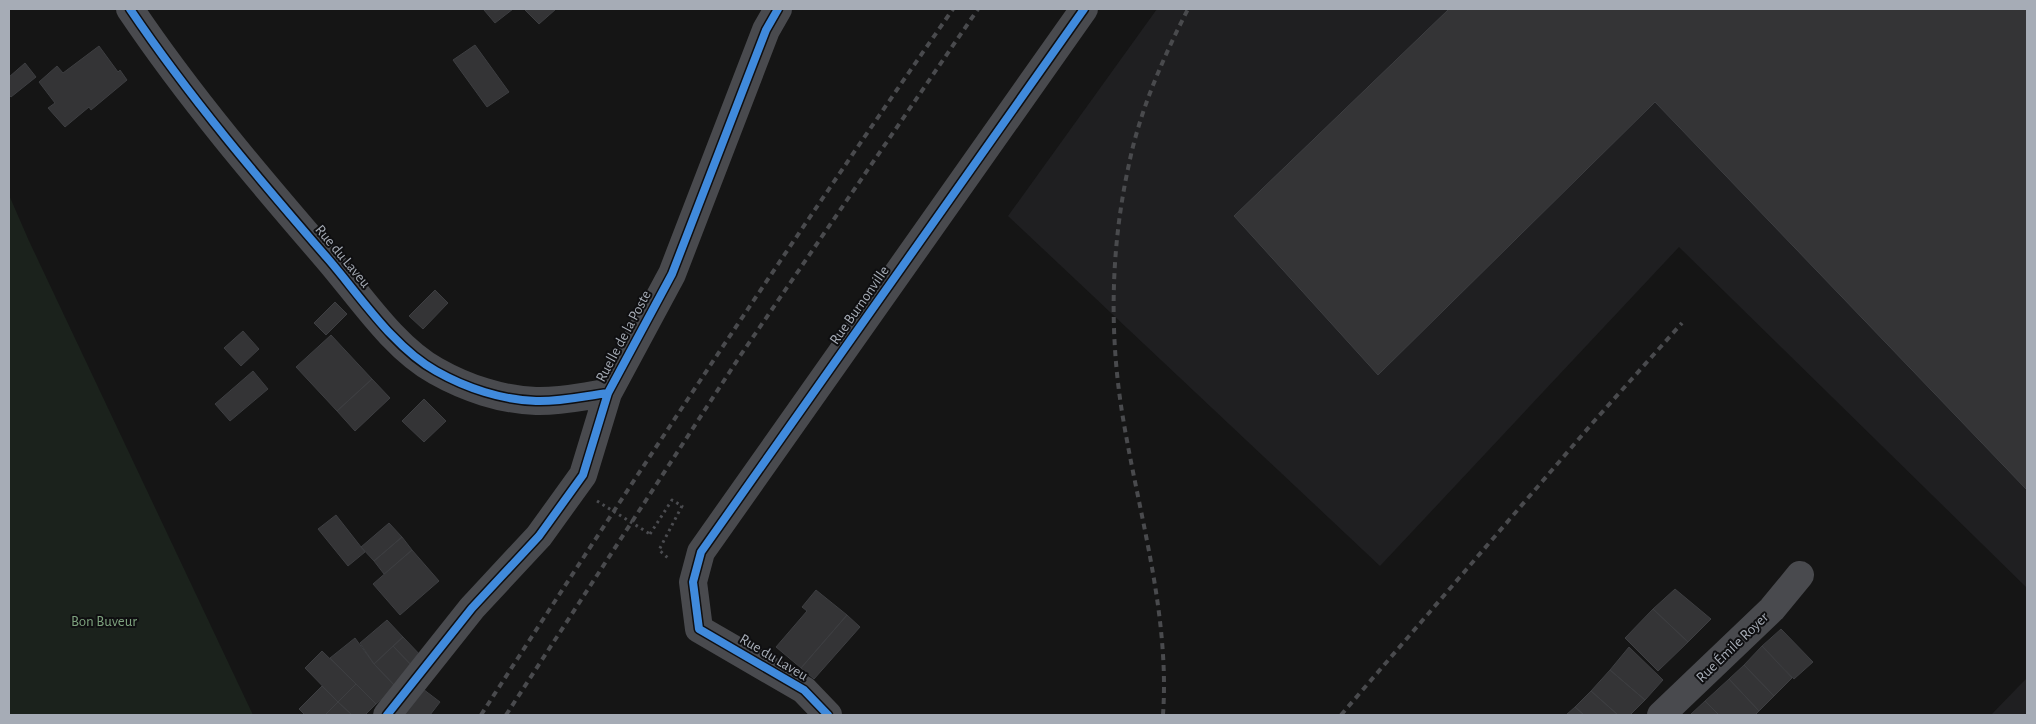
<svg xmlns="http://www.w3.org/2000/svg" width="2036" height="724" font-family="'Alegreya Sans',sans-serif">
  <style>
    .built { fill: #1f1f21 }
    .green { fill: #1b221c }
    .building { fill: #343436; stroke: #3d3e41 }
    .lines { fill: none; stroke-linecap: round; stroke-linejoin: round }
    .path { stroke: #4b4c50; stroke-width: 3; stroke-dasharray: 2.5 4; stroke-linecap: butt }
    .minor { stroke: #494a4e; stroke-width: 28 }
    .rail { stroke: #494a4d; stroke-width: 4; stroke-dasharray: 6 5; stroke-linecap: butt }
    .path-bridge { stroke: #4b4c50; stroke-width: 3; stroke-dasharray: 2.5 4; stroke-linecap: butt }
    .cycleway-casing { stroke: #0f0f11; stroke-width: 11 }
    .cycleway { stroke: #408adc; stroke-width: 8 }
    .labels { text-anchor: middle; stroke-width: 4; stroke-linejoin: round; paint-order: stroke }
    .street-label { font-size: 15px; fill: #a6acb6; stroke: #0f0f11 }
    .park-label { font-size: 15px; fill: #7da17d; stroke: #0f0f11 }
  </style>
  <rect width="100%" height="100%" fill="#151515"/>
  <path class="built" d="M 1157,9 L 2027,9 L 2027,588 L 1679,247 L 1380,566 L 1008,216 Z
    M 2027,678 L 2027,715 L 1991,715 L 2019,686 Z"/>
  <path class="green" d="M 9,195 L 29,241 L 253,715 L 9,715 Z"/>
  <path class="building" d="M 486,9 L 513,9 L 495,23 L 484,10 Z
    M 524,9 L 556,9 L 539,24 Z
    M 1449,9 L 2027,9 L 2027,490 L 1655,102 L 1378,375 L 1234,216 Z
    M 475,45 L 509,92 L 487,107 L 453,60 Z
    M 99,46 L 118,72 L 120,70 L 127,80 L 91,110 L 89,107 L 65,127 L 48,108 L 55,103 L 39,82 L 57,66 L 63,73 Z
    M 25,63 L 36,77 L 11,97 L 9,95 L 9,77 Z
    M 435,290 L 448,303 L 423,329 L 409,316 Z
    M 335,302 L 347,314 L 326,335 L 314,323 Z
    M 243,331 L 259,349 L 241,366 L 224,348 Z
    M 331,335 L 372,379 L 337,411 L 296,367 Z
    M 253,371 L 268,389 L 230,421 L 215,404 Z
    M 372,379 L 390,398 L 355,431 L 337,411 Z
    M 424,399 L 446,421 L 424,442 L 402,421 Z
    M 336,515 L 365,552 L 348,566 L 318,529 Z
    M 389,523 L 402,537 L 374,561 L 361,547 Z
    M 402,537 L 412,550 L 384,574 L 374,561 Z
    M 412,550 L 439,581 L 400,615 L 373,584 Z
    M 1675,589 L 1711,619 L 1688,642 L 1653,609 Z
    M 816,590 L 847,615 L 801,668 L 776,647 L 807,611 L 802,607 Z
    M 1653,609 L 1688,642 L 1658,671 L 1625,638 Z
    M 847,615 L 860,627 L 814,679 L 801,668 Z
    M 387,620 L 403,637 L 374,664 L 360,643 Z
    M 1781,629 L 1813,662 L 1794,679 L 1762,646 Z
    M 403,637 L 425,660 L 415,669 L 393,646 Z
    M 355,638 L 374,664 L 396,687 L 376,704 L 330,658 Z
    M 393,646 L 415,669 L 396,687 L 374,664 Z
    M 1762,646 L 1792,678 L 1774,696 L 1744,665 Z
    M 1629,647 L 1663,680 L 1645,700 L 1610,670 Z
    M 322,651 L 356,684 L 338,702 L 305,668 Z
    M 1744,665 L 1774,696 L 1759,711 L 1729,679 Z
    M 1610,670 L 1645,700 L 1630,715 L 1618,715 L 1591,691 Z
    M 1729,679 L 1759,711 L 1755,715 L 1719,715 L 1705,701 Z
    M 356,684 L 376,704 L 365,715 L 352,715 L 338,702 Z
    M 322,686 L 338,702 L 325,715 L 305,715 L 299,709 Z
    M 419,686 L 440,702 L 430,715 L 396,715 Z
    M 1591,691 L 1618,715 L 1584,715 L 1575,707 Z
    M 1705,701 L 1719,715 L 1690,715 Z
    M 338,702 L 352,715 L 325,715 Z
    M 1575,707 L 1584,715 L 1566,715 Z"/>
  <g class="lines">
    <path class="path" d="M 650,534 L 672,500 L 682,506 L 659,550 L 668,558"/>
    <path class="minor" d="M 130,9 C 190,98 259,179 329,260 C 360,296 394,348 436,371 C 466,388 502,400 536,401 C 560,402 584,396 608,393
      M 387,715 L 472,608 L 539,536 L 583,475 L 608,393 L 672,274 L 766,30 L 778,9
      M 828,715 L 804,690 L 699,629 L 693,582 L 701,552 L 1084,9
      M 1661,715 L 1772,609 L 1800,575"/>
    <path class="rail" d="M 481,715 C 635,477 791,241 953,9
      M 506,715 L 740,356 L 978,9
      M 1163,715 C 1170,613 1138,512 1122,412 C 1109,330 1111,246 1129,164 C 1140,110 1163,58 1188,9
      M 1341,715 L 1596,419 L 1682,323"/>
    <path class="path-bridge" d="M 597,501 L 650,534"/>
    <g class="cycleway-casing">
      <path id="cycleway" d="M 130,9 C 190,98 259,179 329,260 C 360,296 394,348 436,371 C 466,388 502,400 536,401 C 560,402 584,396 608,393
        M 387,715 L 472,608 L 539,536 L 583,475 L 608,393 L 672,274 L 766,30 L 778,9
        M 828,715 L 804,690 L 699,629 L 693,582 L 701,552 L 1084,9"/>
    </g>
    <use href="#cycleway" class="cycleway"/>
  </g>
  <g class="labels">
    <g class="street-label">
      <text transform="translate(343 256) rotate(50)" y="5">Rue du Laveu</text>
      <text transform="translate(859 305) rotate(-55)" y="5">Rue Burnonville</text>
      <text transform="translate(623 336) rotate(-62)" y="5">Ruelle de la Poste</text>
      <text transform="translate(1732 647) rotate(-44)" y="5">Rue Émile Royer</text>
      <text transform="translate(774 657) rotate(31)" y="5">Rue du Laveu</text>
    </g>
    <g class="park-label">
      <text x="104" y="626">Bon Buveur</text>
    </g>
  </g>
  <rect width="2036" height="724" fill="none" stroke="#a6acb6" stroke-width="20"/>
</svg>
